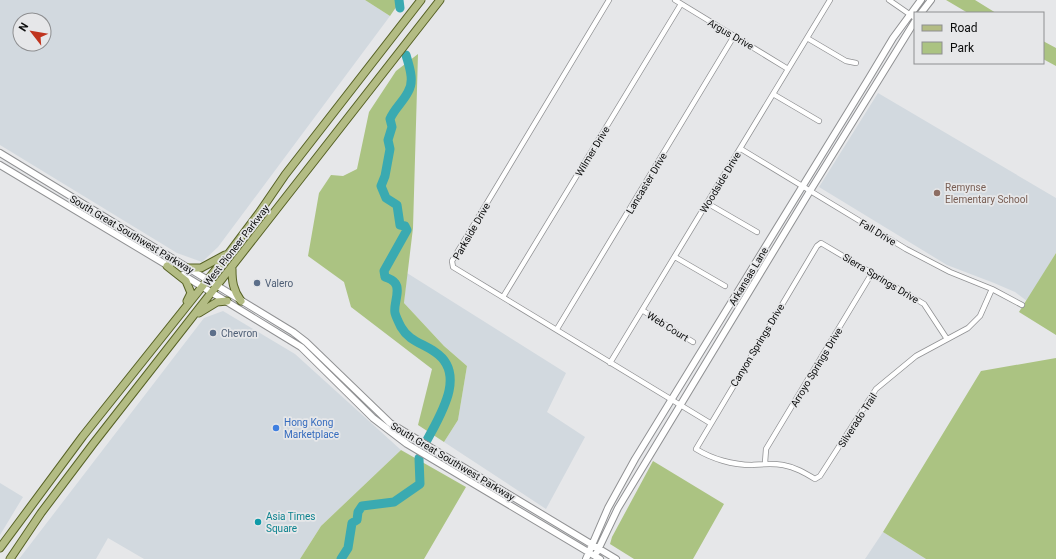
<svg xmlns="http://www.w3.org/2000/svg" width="1056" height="559" font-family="Roboto,sans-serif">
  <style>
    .built { fill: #d2d9df; fill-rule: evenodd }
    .green { fill: #abc382 }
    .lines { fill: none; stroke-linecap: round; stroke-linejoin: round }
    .river { stroke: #3aaab1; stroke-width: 9 }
    .minor-casing { stroke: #909193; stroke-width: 6 }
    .secondary-casing { stroke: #909193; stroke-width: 8 }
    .primary-casing { stroke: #576225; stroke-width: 9 }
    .minor { stroke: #fff; stroke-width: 4.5 }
    .secondary { stroke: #fff; stroke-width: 6 }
    .primary { stroke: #b3bc84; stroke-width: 7 }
    .education-dot { fill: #8d6e63; stroke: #e6e7e9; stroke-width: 1.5 }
    .service-dot { fill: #5c6f8a; stroke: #e6e7e9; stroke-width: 1.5 }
    .shop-dot { fill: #3f7fe0; stroke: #e6e7e9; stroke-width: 1.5 }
    .culture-dot { fill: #0f9aa8; stroke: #e6e7e9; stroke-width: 1.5 }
    .labels { text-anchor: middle; stroke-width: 3.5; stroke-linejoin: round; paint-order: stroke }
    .street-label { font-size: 10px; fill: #0b0c0c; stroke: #e6e7e9 }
    .education-label { font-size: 10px; fill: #785e54; stroke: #e6e7e9; text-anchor: start }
    .service-label { font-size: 10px; fill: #4e5e75; stroke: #e6e7e9; text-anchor: start }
    .shop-label { font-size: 10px; fill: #366cbe; stroke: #e6e7e9; text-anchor: start }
    .culture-label { font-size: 10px; fill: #0d838f; stroke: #e6e7e9; text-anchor: start }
  </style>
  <rect width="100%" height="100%" fill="#e6e7e9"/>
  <path class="built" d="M 0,0 L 365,0 L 390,16 L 218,247 L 202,262 L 177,253 L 0,145 ZM 20,20 L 44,20 L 44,44 L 20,44 Z
    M 878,93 L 1056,198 L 1056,253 L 1027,301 L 1015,292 L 994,283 L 947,265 L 819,187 Z
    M 407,273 L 566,373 L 547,412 L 585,437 L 546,509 L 444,442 L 458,420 L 467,366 L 444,346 L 404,303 Z
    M 223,311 L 295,354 L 401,450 L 321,526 L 300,559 L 144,559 L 108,538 L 96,559 L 19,559 L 204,318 Z
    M 0,483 L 23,497 L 0,535 Z
    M 883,532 L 926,559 L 865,559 Z"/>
  <path class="green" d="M 365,0 L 401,0 L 390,16 Z
    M 946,0 L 975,0 L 996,13 L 968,13 Z
    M 1043,41 L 1056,48 L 1056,66 L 1043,59 Z
    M 418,54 L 413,228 L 404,303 L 444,346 L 467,366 L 458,420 L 444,442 L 418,425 L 432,369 L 351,307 L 344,282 L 308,256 L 319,193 L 331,175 L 343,176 L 357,169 L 369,112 L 396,71 Z
    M 1056,253 L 1056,335 L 1019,312 Z
    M 1056,358 L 1056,559 L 926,559 L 883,532 L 981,371 Z
    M 401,450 L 466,487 L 424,559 L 300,559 L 321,526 Z
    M 653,461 L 724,504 L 693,559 L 634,559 L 610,544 L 612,537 Z"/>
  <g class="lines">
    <path class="river" d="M 399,0 L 400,8
      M 406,55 C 409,66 415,81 408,92 C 403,102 394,109 390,119 L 392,127 L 388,140 L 390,149 L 385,176 L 381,186 L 386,198 L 397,205 L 400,225 L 405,226 L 407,230 L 384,271 L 385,277 C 388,278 393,280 395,283 C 401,290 393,305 395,313 C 396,317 399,323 401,327 C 409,341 422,343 435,352 C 468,374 439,417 426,442
      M 341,559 L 348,548 L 352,523 L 357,520 L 358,512 L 362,506 L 394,502 L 420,484 L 419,458"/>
    <g class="minor-casing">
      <path id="minor" d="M 609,0 L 452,261 L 453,267 L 710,423
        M 675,0 L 788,69
        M 889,0 L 915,18
        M 807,38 L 846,61 L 856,63
        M 773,94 L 819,121
        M 741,149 L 906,249 L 950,272 L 992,289 L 1022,305
        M 707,203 L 757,232
        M 675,257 L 725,286
        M 503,297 L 681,4
        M 642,310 L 693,342
        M 557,329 L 734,36
        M 947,339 L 924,304 L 821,243 L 817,246 L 696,449 C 712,459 733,465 752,465 C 763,464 772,463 783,465 C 795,467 805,473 815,479 L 820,476 L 876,389 L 916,356 L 968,328 L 980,316 L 992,289
        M 610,363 L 830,0
        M 765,463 L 766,449 L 872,273"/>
    </g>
    <g class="secondary-casing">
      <path id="secondary" d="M 921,13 L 931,0
        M 0,153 L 293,332 L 306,342 L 390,423 L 616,559
        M 0,165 L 170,267
        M 183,275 L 301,347 L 373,418 L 407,444 L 600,559
        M 597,552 L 618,508 L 810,191 L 915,21
        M 586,559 L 608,508 L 635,459 L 869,78 L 893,38 L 921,0"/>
    </g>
    <g class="primary-casing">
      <path id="primary" d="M 167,266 L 186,281 L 191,293 L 187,301
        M 188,268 L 201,268 L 225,255
        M 232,269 C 232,281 233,290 241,301
        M 199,313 L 217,302 L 227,301
        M 0,548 L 83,436 L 229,253 L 259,213 L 285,175 L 421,0
        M 10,559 L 41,513 L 93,444 L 440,0"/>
    </g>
    <use href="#minor" class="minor"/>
    <use href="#secondary" class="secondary"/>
    <use href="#primary" class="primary"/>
  </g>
  <circle class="education-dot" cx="937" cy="193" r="4"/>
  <g class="service-dot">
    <circle cx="257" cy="283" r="4"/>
    <circle cx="213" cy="333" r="4"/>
  </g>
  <circle class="shop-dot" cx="276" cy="428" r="4"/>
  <circle class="culture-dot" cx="258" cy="522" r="4"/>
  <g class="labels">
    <g class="street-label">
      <text transform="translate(731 34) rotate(30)" y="4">Argus Drive</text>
      <text transform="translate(592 151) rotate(-59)" y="4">Wilmer Drive</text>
      <text transform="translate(720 182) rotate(-59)" y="4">Woodside Drive</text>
      <text transform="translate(646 183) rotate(-59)" y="4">Lancaster Drive</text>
      <text transform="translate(471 231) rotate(-60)" y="4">Parkside Drive</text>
      <text transform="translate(878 232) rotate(31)" y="4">Fall Drive</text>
      <text transform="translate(132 234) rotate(31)" y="4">South Great Southwest Parkway</text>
      <text transform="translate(236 245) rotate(-52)" y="4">West Pioneer Parkway</text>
      <text transform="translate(748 276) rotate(-59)" y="4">Arkansas Lane</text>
      <text transform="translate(881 278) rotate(31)" y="4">Sierra Springs Drive</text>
      <text transform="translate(668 326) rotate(32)" y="4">Web Court</text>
      <text transform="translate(757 345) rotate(-59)" y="4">Canyon Springs Drive</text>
      <text transform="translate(816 367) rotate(-59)" y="4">Arroyo Springs Drive</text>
      <text transform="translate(857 420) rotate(-57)" y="4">Silverado Trail</text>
      <text transform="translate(453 461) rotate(31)" y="4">South Great Southwest Parkway</text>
    </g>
    <g class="education-label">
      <text x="945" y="191">Remynse<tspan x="945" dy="12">Elementary School</tspan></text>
    </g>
    <g class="service-label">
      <text x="265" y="287">Valero</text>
      <text x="221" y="337">Chevron</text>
    </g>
    <g class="shop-label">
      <text x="284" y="426">Hong Kong<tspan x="284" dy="12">Marketplace</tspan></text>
    </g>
    <g class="culture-label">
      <text x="266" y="520">Asia Times<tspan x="266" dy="12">Square</tspan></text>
    </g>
  </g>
  <rect x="914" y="12" width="130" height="52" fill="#e6e7e9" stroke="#8e8f91"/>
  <rect x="922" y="25" width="20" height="6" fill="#b3bc84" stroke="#8e8f91"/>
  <text x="950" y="32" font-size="12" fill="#0b0c0c">Road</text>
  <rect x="922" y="42" width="20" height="12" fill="#abc382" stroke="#8e8f91"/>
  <text x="950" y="52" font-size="12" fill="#0b0c0c">Park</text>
  <g transform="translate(32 32) rotate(301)"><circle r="19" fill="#e6e7e9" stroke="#8e8f91"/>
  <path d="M0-3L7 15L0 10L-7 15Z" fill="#c0341e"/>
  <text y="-6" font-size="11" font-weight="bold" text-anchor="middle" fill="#0b0c0c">N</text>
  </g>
</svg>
